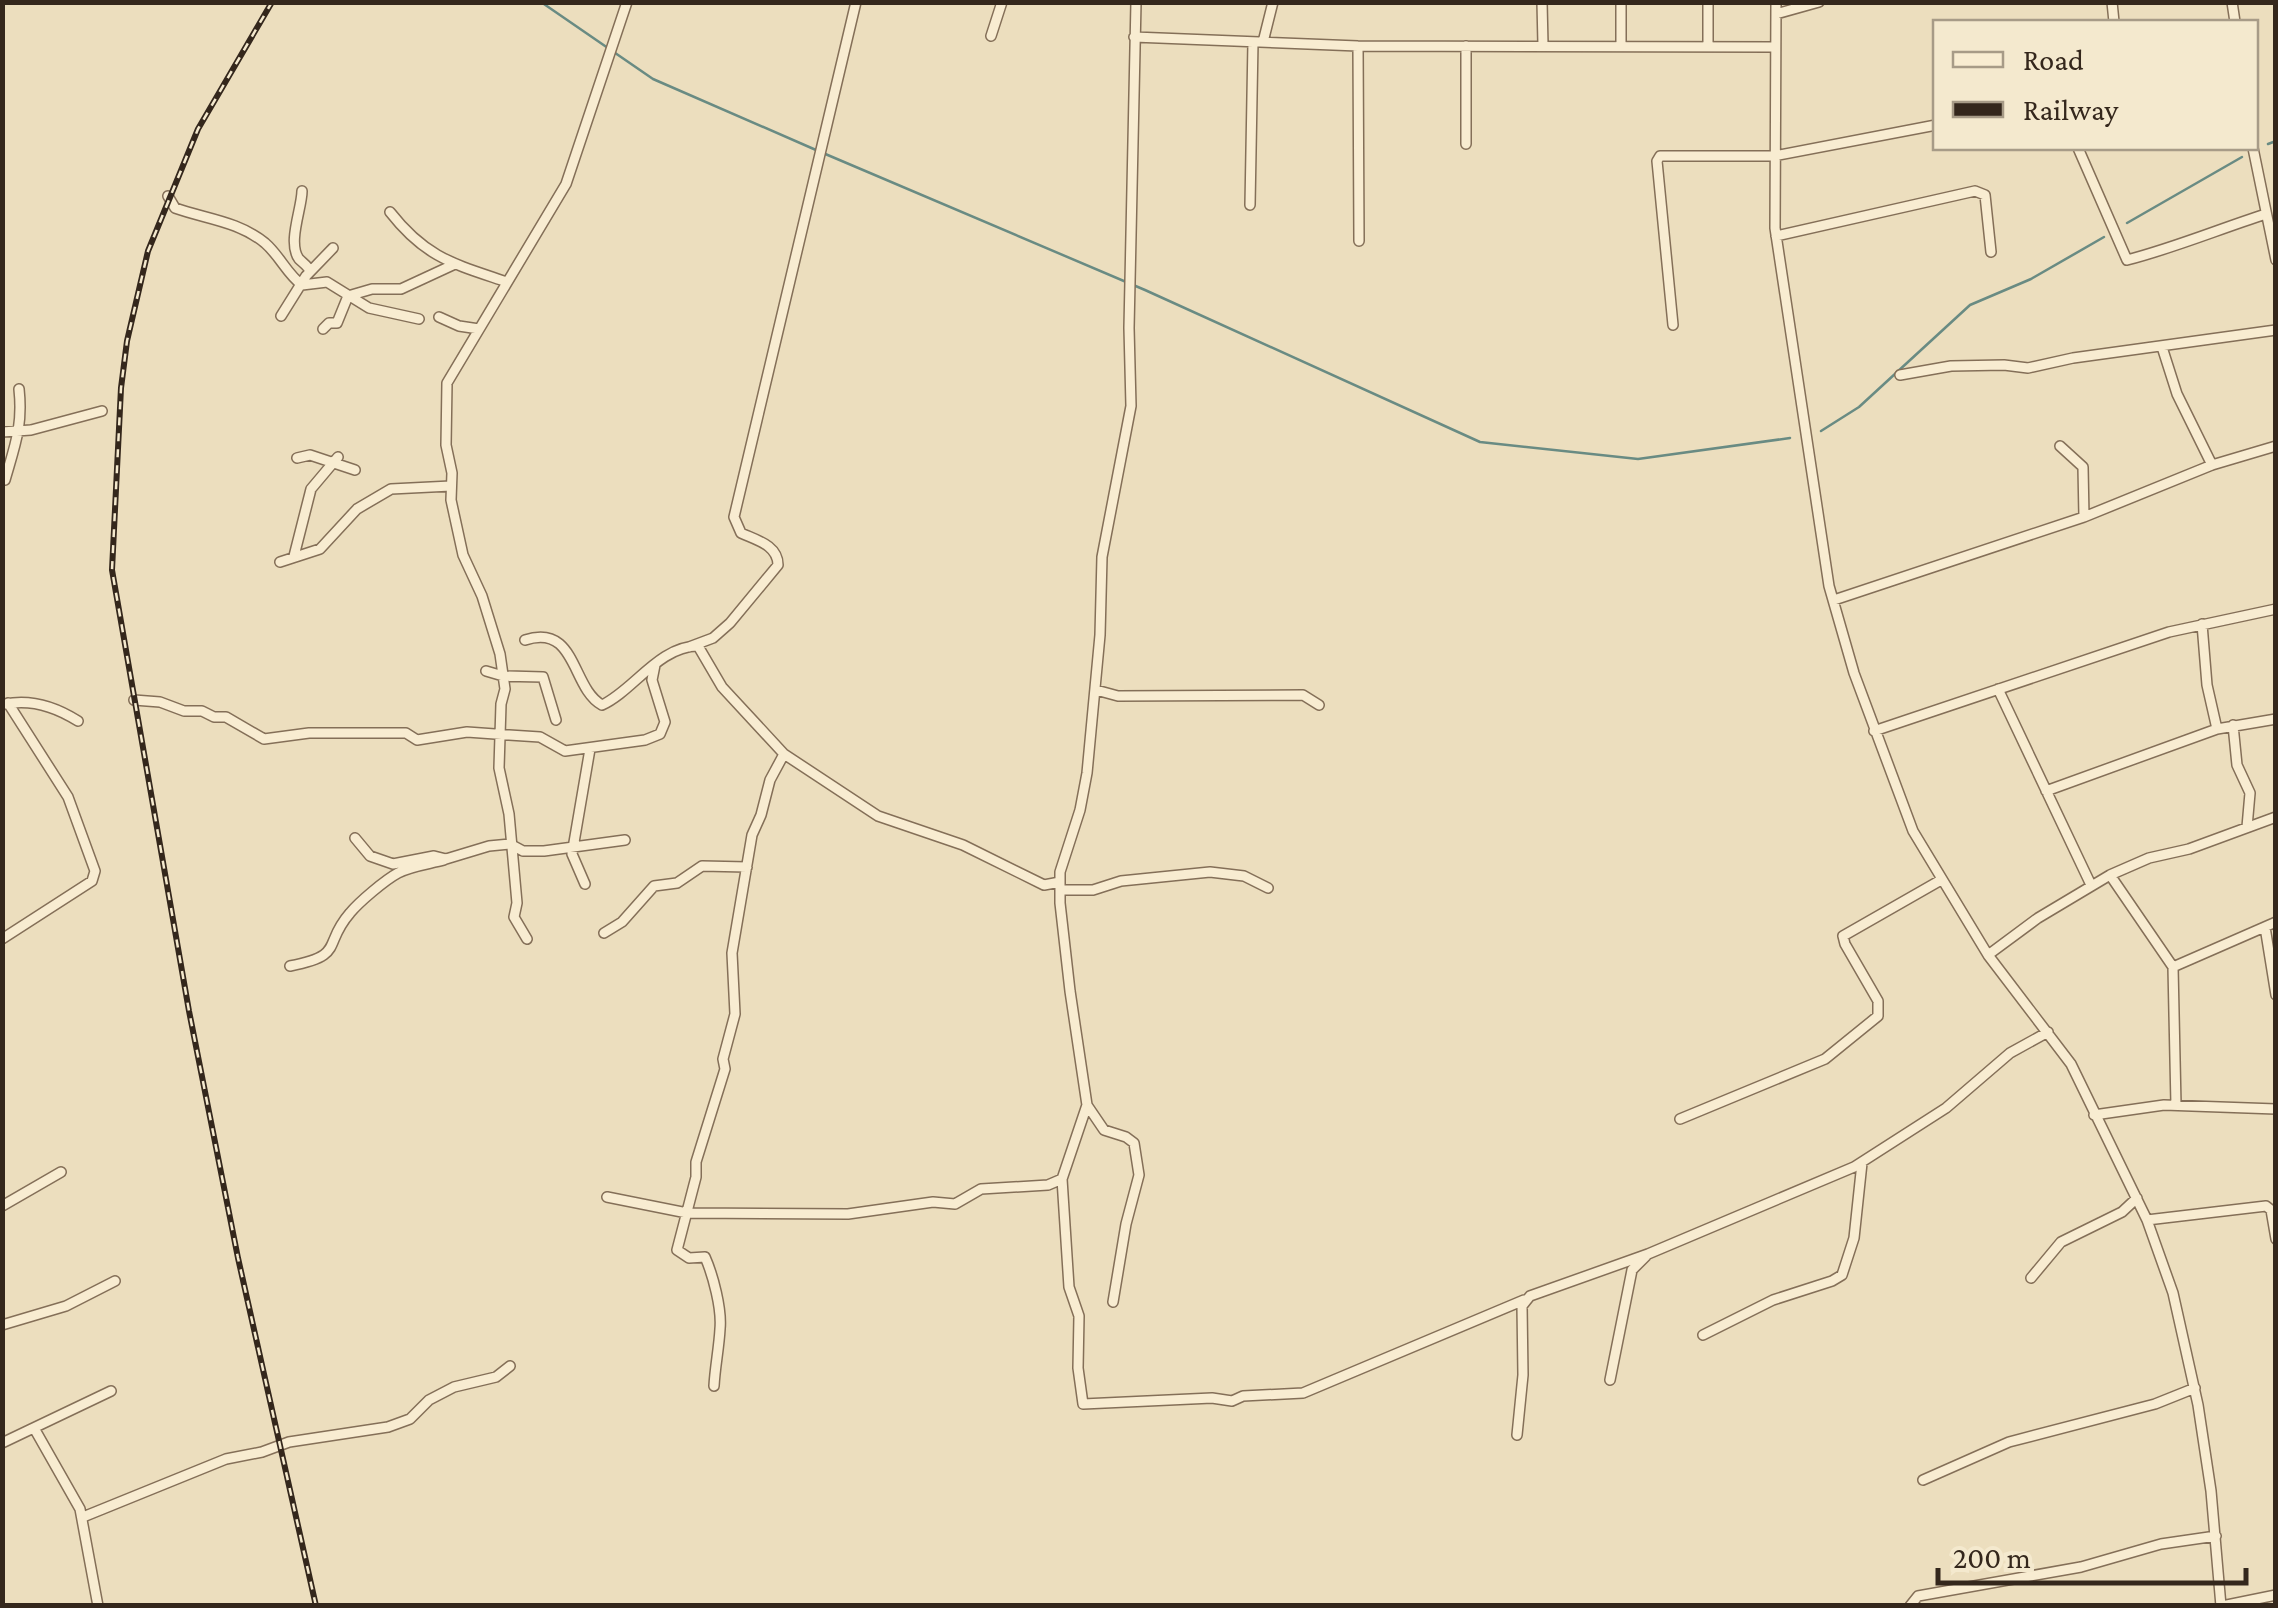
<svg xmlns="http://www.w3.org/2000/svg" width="2278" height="1608" font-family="'Crimson Pro',serif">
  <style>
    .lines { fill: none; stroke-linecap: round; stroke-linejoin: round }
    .stream { stroke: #698b83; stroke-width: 2.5 }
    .street-casing { stroke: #846f58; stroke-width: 12 }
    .street { stroke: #f8ecd1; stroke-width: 9 }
    .rail-casing { stroke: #34271c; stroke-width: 6 }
    .rail { stroke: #f4e9ce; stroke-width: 2.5; stroke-dasharray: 8; stroke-linecap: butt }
  </style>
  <rect width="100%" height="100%" fill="#ecdebe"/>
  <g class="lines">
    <path class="stream" d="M 541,2 L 653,79 L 816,150
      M 2268,144 L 2276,141
      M 823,153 L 1145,290 L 1480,442 L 1638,459 L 1790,438
      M 2127,223 L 2242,157
      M 1821,431 L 1859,407 L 1970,305 L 2031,279 L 2104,237"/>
    <g class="street-casing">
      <path id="street" d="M 1542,2 L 1543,45
        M 1776,2 L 1775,228 L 1829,586 L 1854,673 L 1913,831 L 1988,955 L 2071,1064 L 2147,1220 L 2173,1293 L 2198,1405 L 2211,1491 L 2221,1606
        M 2112,2 L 2114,22
        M 2232,2 L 2235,22
        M 1776,14 L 1819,2
        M 991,36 L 1002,2
        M 1134,37 L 1358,46 L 1775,47
        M 1263,42 L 1273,2
        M 1621,45 L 1621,2
        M 1358,46 L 1359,241
        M 1708,46 L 1708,2
        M 1466,144 L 1466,46
        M 2078,148 L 2127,260 C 2174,248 2219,229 2266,214
        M 2253,148 L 2276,260
        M 302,191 C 302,208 287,243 299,259 C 303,263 308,266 310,271
        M 168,196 L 175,208 C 206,219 238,221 265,243 C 280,256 287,274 302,285 L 327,282 L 369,308 L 419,319
        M 1250,205 L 1253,42
        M 390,212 C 426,258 454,264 507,282
        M 1776,236 L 1975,191 L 1985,195 L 1991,252
        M 281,316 L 306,276 L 333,248
        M 439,317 L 459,326 L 479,329
        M 1673,325 L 1657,161 L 1660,156 L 1774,156 L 1936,125
        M 323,329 L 329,323 L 337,323 L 348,296 L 372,289 L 401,289 L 455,264
        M 2162,347 L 2177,394 L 2212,465
        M 1900,375 L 1951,366 L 2004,365 L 2028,368 L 2073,358 L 2276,330
        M 2,432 L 31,430 L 102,411
        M 2060,446 L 2083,467 L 2084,517
        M 297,458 L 310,455 L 355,470
        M 5,480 C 15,445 23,426 19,389
        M 294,556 L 311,489 L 338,457
        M 280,562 L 320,549 L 357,509 L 391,489 L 451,486
        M 1834,600 L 2084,517 L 2212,465 L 2276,446
        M 2202,624 L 2207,685 L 2217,729
        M 525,640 C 577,623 571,688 602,705 C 633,691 659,646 698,646 L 722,687 L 784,754 L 878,816 L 963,845 L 1044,885 L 1060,882
        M 689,647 L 713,638 L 730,623 L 778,565 C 778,545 756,540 741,533 L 734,517 L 856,2
        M 486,671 L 503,676 L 543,677 L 556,720
        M 1998,689 L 2091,885
        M 1096,690 L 1118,696 L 1303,695 L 1319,705
        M 134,700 L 160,702 L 184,711 L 202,711 L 214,717 L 226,717 L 264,739 L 309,733 L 406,733 L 417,740 L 467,732 L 509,735 L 540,737 L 565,751 L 645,740 L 660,734 L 665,722 L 652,680 L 655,665
        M 5,704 C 30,699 56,707 78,721
        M 2233,725 L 2237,765 L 2250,793 L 2247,827
        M 1874,731 L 2169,632 L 2276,609
        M 2046,791 L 2217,729 L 2276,719
        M 355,838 L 370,856 L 393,864 L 434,856 L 446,859 L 489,846 L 510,844 L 523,851 L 544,851 L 625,840
        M 2110,875 L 2173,967 L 2276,922
        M 585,884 L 572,854 L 590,749
        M 1060,890 L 1093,890 L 1121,881 L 1210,872 L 1244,876 L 1268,888
        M 2265,927 L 2276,995
        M 604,933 L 622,922 L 654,886 L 677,883 L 702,866 L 747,867
        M 2,939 L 92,881 L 95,871 L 68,797 L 8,703
        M 527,939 L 514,917 L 517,903 L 509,814 L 499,768 L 501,704 L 505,689 L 500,654 L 482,596 L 463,555 L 451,500 L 452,473 L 446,445 L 447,383 L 566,184 L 627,2
        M 1988,955 L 2038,918 L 2110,875 L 2149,858 L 2189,849 L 2276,817
        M 290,966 C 346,955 322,945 350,913 C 359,902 385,880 398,873 C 411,866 429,864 444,860
        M 2173,967 L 2176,1105
        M 2094,1115 L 2164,1105 L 2276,1109
        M 1680,1119 L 1825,1059 L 1878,1016 L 1878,1001 L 1845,944 L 1843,936 L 1941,880
        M 1062,1179 L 1069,1287 L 1079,1316 L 1078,1368 L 1083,1404 L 1212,1398 L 1232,1401 L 1243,1396 L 1303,1393 L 1524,1300
        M 607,1197 L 687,1213 L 848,1214 L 933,1202 L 955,1204 L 981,1189 L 1048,1185 L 1062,1179 L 1087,1105
        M 2,1206 L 61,1172
        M 2147,1220 L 2266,1206 L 2271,1210 L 2276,1239
        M 2031,1278 L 2061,1242 L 2122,1212 L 2137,1198
        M 1113,1302 L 1126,1224 L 1139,1175 L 1134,1143 L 1126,1137 L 1104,1130 L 1087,1105 L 1070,991 L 1060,903 L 1060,872 L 1080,810 L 1087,773 L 1100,635 L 1102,557 L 1131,406 L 1129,328 L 1136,2
        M 2,1325 L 66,1306 L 115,1281
        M 1703,1335 L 1773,1300 L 1832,1281 L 1842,1275 L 1854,1238 L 1862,1163
        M 1610,1380 L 1632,1270 L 1646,1256
        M 714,1386 C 715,1367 719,1348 720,1329 C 722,1309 713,1275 705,1257 L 689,1258 L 677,1250 L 696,1177 L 696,1162 L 725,1069 L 723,1059 L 735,1014 L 732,953 L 752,835 L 761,815 L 770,780 L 784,754
        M 34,1428 L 80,1509 L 98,1606
        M 1517,1435 L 1523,1375 L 1522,1306 L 1530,1296 L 1648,1254 L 1854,1167 L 1946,1108 L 2010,1053 L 2048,1032
        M 2,1443 L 111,1391
        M 1923,1480 L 2009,1442 L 2155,1404 L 2195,1388
        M 83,1517 L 226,1459 L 262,1452 L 289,1442 L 388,1427 L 410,1419 L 429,1400 L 454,1387 L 496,1377 L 510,1366
        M 1910,1606 L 1918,1596 L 2081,1567 L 2161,1544 L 2216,1536
        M 2222,1606 L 2276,1595"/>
    </g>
    <use href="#street" class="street"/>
    <g class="rail-casing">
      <path id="rail" d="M 272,2 L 198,129 L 148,251 L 127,341 L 121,388 L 112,570 L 189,1011 L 238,1258 L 316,1606"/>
    </g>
    <use href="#rail" class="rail"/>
  </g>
  <rect width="2278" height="1608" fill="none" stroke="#34271c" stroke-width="10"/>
  <rect x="1933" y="20" width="325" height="130" fill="#f4e9ce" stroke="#a79b87" stroke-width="2.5"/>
  <rect x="1953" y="52" width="50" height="15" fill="#f8ecd1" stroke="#a79b87" stroke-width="2.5"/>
  <text x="2023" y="70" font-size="30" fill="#34271c">Road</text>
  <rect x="1953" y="102" width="50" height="15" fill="#34271c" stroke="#a79b87" stroke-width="2.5"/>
  <text x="2023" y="120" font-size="30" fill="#34271c">Railway</text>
  <path d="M1938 1568v15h308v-15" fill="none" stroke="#34271c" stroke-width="5"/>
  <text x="1953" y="1568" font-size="30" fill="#34271c" stroke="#f4e9ce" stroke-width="8" paint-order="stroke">200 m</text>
</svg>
